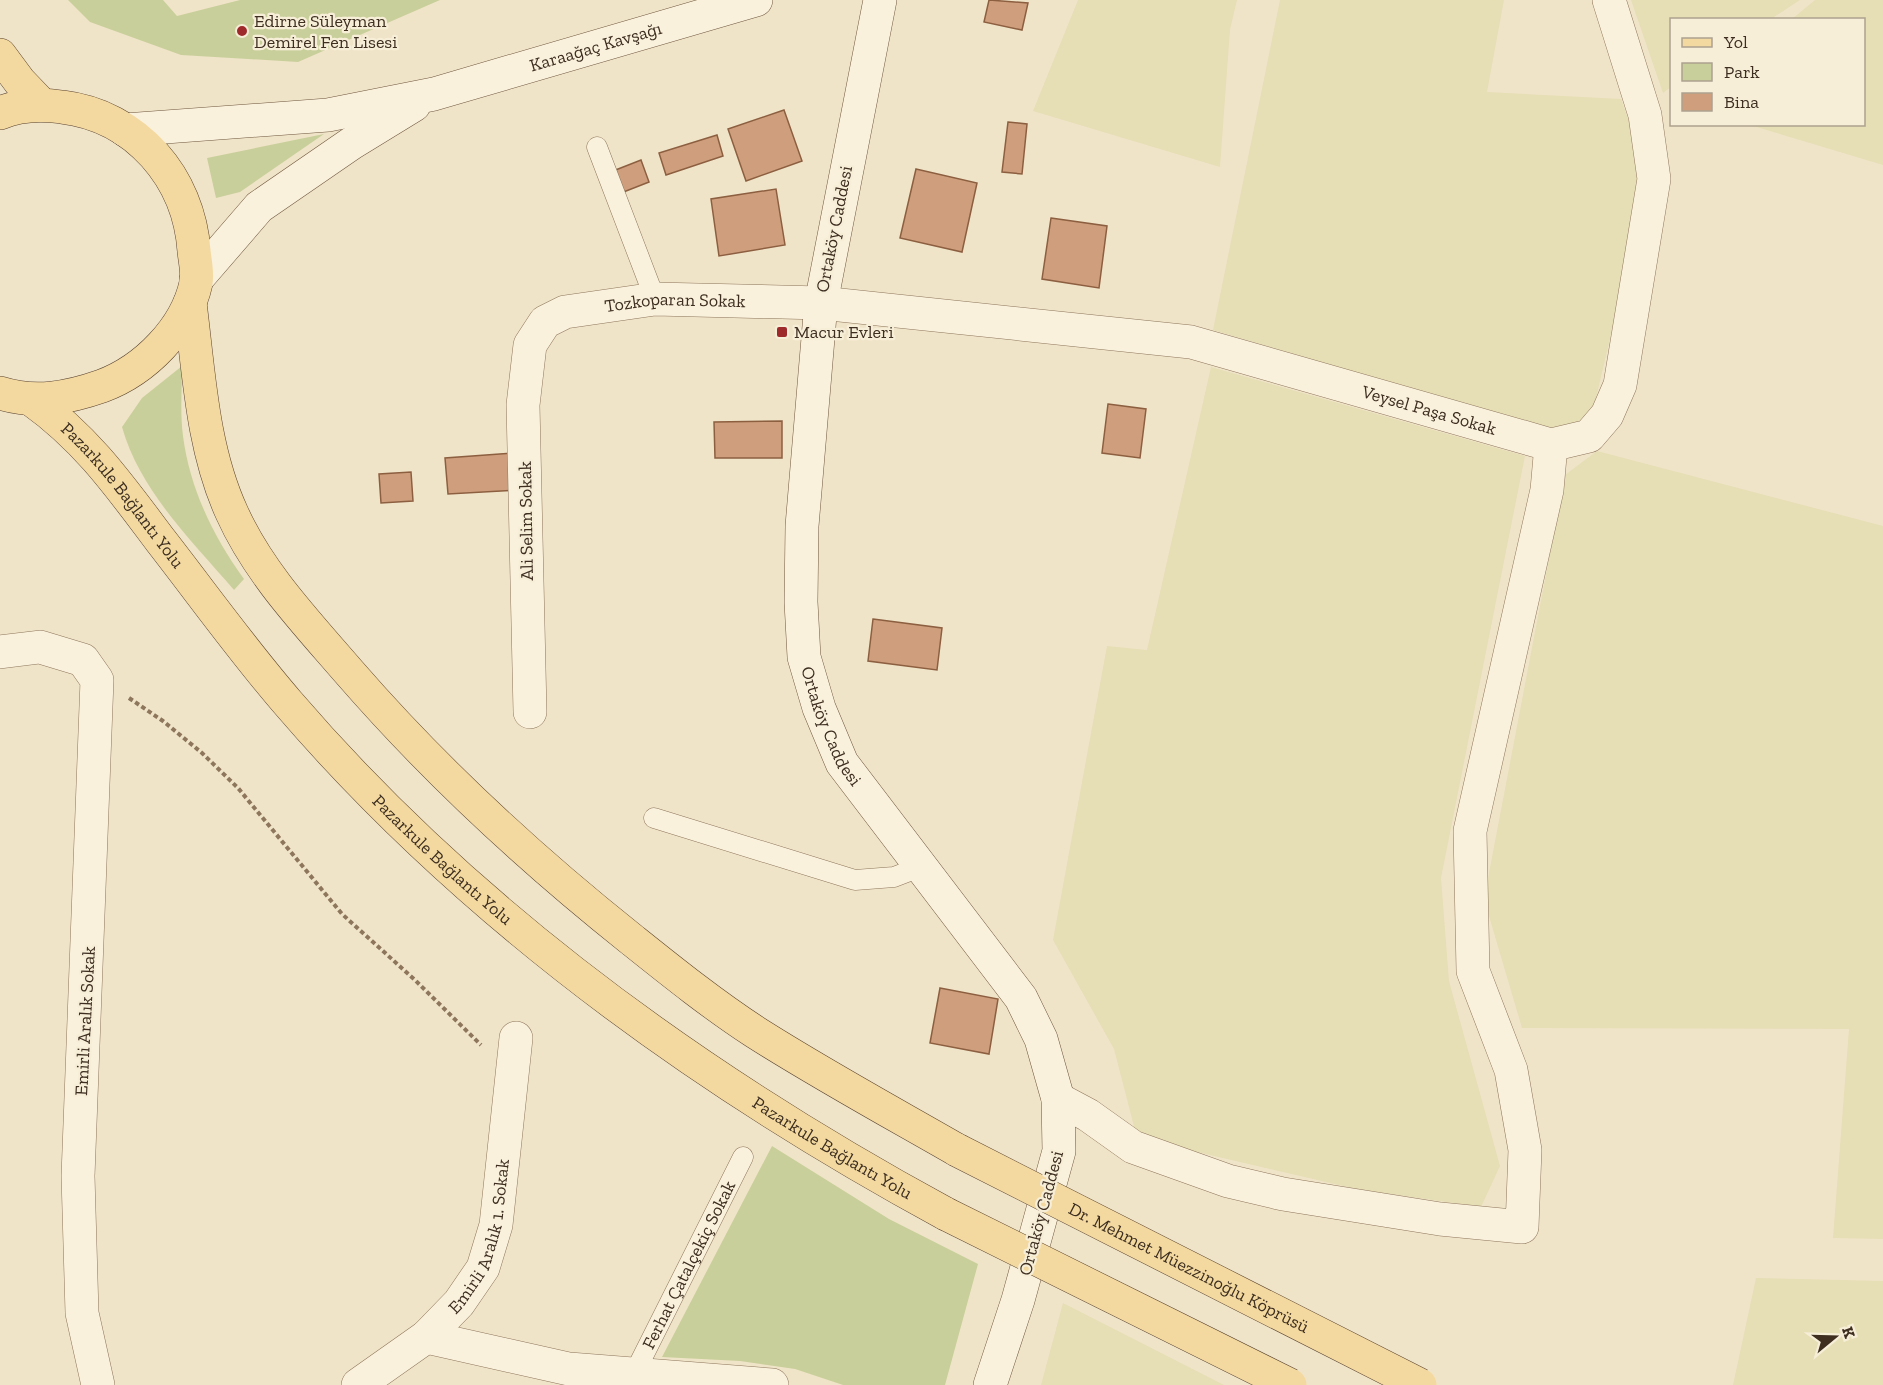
<svg xmlns="http://www.w3.org/2000/svg" width="1883" height="1385" font-family="'Zilla Slab',serif">
  <style>
    .farmland { fill: #e6deb5 }
    .green { fill: #c9cf9b }
    .building { fill: #cf9f7d; stroke: #8d5f41; stroke-width: 1.5 }
    .lines { fill: none; stroke-linecap: round; stroke-linejoin: round }
    .service-casing { stroke: #8d765c; stroke-width: 21 }
    .minor-casing { stroke: #8d765c; stroke-width: 34 }
    .secondary-casing { stroke: #6f573f; stroke-width: 34 }
    .primary-casing { stroke: #5b4430; stroke-width: 34 }
    .path { stroke: #8d765c; stroke-width: 4; stroke-dasharray: 4.5 3; stroke-linecap: butt }
    .service { stroke: #faf1dc; stroke-width: 20 }
    .minor { stroke: #faf1dc; stroke-width: 33 }
    .secondary { stroke: #faf1dc; stroke-width: 33 }
    .primary { stroke: #f3d9a0; stroke-width: 33 }
    .primary-bridge-casing { stroke: #5b4430; stroke-width: 34; stroke-linecap: butt }
    .primary-bridge { stroke: #f3d9a0; stroke-width: 33 }
    .poi-dot { fill: #9e2a2b; stroke: #f7eed8; stroke-width: 2 }
    .labels { text-anchor: middle; stroke-width: 4.5; stroke-linejoin: round; paint-order: stroke }
    .poi-label { font-size: 18px; fill: #3d2e20; stroke: #f7eed8; text-anchor: start }
    .street-label { font-size: 18px; fill: #3d2e20; stroke: #f7eed8 }
  </style>
  <rect width="100%" height="100%" fill="#f0e4c8"/>
  <path class="farmland" d="M 1078,0 L 1237,0 L 1230,30 L 1220,167 L 1033,111 Z
    M 1280,0 L 1504,0 L 1487,92 L 1621,99 L 1640,153 L 1632,246 L 1591,419 L 1555,432 L 1213,330 Z
    M 1631,0 L 1800,0 L 1771,19 L 1672,20 L 1671,87 L 1663,93 Z
    M 1815,0 L 1883,0 L 1883,165 L 1750,125 L 1864,124 L 1864,20 L 1792,19 Z
    M 1211,367 L 1525,456 L 1441,878 L 1449,981 L 1500,1166 L 1481,1207 L 1356,1189 L 1137,1138 L 1114,1049 L 1053,940 L 1107,646 L 1147,650 Z
    M 1597,451 L 1883,526 L 1883,1239 L 1833,1238 L 1849,1029 L 1522,1028 L 1484,899 L 1565,475 Z
    M 1756,1278 L 1883,1281 L 1883,1385 L 1733,1385 Z
    M 1063,1303 L 1224,1385 L 1041,1385 Z"/>
  <path class="green" d="M 68,0 L 163,0 L 177,16 L 240,0 L 440,0 L 298,62 L 181,55 L 90,22 Z
    M 324,134 L 240,192 L 216,198 L 207,158 Z
    M 182,366 C 182,389 180,413 183,436 C 190,489 213,536 244,579 L 234,590 C 192,541 140,491 122,427 L 142,398 Z
    M 772,1146 L 889,1219 L 978,1264 L 945,1385 L 843,1385 L 795,1369 L 740,1361 L 662,1357 Z"/>
  <path class="building" d="M 989,0 L 1028,3 L 1022,30 L 984,22 Z
    M 784,110 L 802,161 L 746,181 L 728,129 Z
    M 1008,122 L 1027,124 L 1022,174 L 1002,172 Z
    M 717,135 L 723,156 L 666,175 L 659,153 Z
    M 641,160 L 649,182 L 621,193 L 613,171 Z
    M 916,169 L 977,183 L 962,252 L 900,238 Z
    M 776,189 L 785,245 L 719,256 L 711,199 Z
    M 1051,218 L 1107,226 L 1099,288 L 1042,279 Z
    M 1108,404 L 1146,409 L 1140,458 L 1102,453 Z
    M 782,421 L 782,458 L 715,458 L 714,422 Z
    M 515,453 L 517,490 L 448,494 L 445,458 Z
    M 411,472 L 413,501 L 381,503 L 379,474 Z
    M 873,619 L 942,628 L 937,670 L 868,661 Z
    M 940,988 L 998,999 L 989,1054 L 930,1043 Z"/>
  <g class="lines">
    <g class="service-casing">
      <g id="service">
        <path d="M 597,147 L 655,299"/>
        <path d="M 654,818 L 855,880 L 894,877 L 920,867"/>
        <path id="s1" d="M 634,1374 L 743,1157"/>
      </g>
    </g>
    <g class="minor-casing">
      <g id="minor">
        <path d="M 0,652 L 40,647 L 83,660 L 97,680 L 78,1176 L 82,1313 L 98,1385"/>
        <path id="s2" d="M 530,712 L 523,405 L 530,345 L 545,322 L 565,312 L 655,299 L 821,303 L 1191,342 L 1551,445 L 1589,436 L 1607,415 L 1620,385 L 1654,179 L 1645,115 L 1609,0"/>
        <path d="M 1058,1099 L 1088,1115 L 1133,1147 L 1228,1181 L 1283,1194 L 1440,1219 L 1522,1227 L 1525,1150 L 1511,1070 L 1473,971 L 1470,831 L 1547,490 L 1551,445"/>
        <path d="M 426,1337 L 569,1369 L 772,1385"/>
        <path id="s3" d="M 358,1385 L 426,1337 L 459,1303 L 483,1268 L 496,1225 L 516,1038"/>
      </g>
    </g>
    <g class="secondary-casing">
      <g id="secondary">
        <path id="s4" d="M 880,0 L 821,303 L 802,526 L 801,602 L 804,657 L 819,708 L 842,763 L 1021,998 L 1041,1039 L 1058,1099 L 1059,1151 L 1018,1300 L 990,1385"/>
        <path id="s5" d="M 125,130 L 328,115 L 434,94 L 756,0"/>
        <path d="M 196,280 L 259,207 L 352,143 L 414,105"/>
      </g>
    </g>
    <g class="primary-casing">
      <g id="primary">
        <path d="M 0,55 L 20,82 L 42,105"/>
        <path d="M 0,113 C 21,104 41,104 62,107 C 137,116 189,178 194,251 C 195,261 198,273 196,283 C 186,329 145,370 102,386 C 68,398 35,404 0,393"/>
        <path d="M 190,303 C 199,373 202,448 232,513 C 259,573 306,622 349,672 C 435,771 528,857 631,939 C 671,971 712,1004 755,1032 C 821,1074 889,1111 957,1150"/>
        <path id="s6" d="M 32,400 C 88,440 121,488 161,541 C 203,595 243,651 288,703 C 470,915 701,1081 946,1214"/>
      </g>
    </g>
    <path class="path" d="M 129,698 L 163,721 L 202,753 L 238,788 L 342,914 L 415,980 L 481,1045"/>
    <use href="#service" class="service"/>
    <use href="#minor" class="minor"/>
    <use href="#secondary" class="secondary"/>
    <use href="#primary" class="primary"/>
    <g class="primary-bridge-casing">
      <g id="primary-bridge">
        <path id="s7" d="M 957,1150 L 1420,1385"/>
        <path d="M 946,1214 L 1290,1385"/>
      </g>
    </g>
    <use href="#primary-bridge" class="primary-bridge"/>
  </g>
  <g class="poi-dot">
    <circle cx="242" cy="31" r="6"/>
    <rect x="776" y="326" width="12" height="12" rx="3"/>
  </g>
  <g class="labels">
    <g class="poi-label">
      <text x="254" y="27">Edirne Süleyman<tspan x="254" dy="21">Demirel Fen Lisesi</tspan></text>
      <text x="794" y="338">Macur Evleri</text>
    </g>
    <g class="street-label">
      <text dy="6" stroke="none"><textPath href="#s5" startOffset="480">Karaağaç Kavşağı</textPath></text>
      <text transform="translate(834 229) rotate(-79)" y="6">Ortaköy Caddesi</text>
      <text dy="6" stroke="none"><textPath href="#s2" startOffset="528">Tozkoparan Sokak</textPath></text>
      <text dy="6" stroke="none"><textPath href="#s2" startOffset="1294">Veysel Paşa Sokak</textPath></text>
      <text dy="6" stroke="none"><textPath href="#s6" startOffset="132">Pazarkule Bağlantı Yolu</textPath></text>
      <text transform="translate(526 521) rotate(-91)" y="6">Ali Selim Sokak</text>
      <text dy="6" stroke="none"><textPath href="#s4" startOffset="738">Ortaköy Caddesi</textPath></text>
      <text dy="6" stroke="none"><textPath href="#s6" startOffset="618">Pazarkule Bağlantı Yolu</textPath></text>
      <text transform="translate(85 1021) rotate(-87)" y="6">Emirli Aralık Sokak</text>
      <text dy="6" stroke="none"><textPath href="#s6" startOffset="1104">Pazarkule Bağlantı Yolu</textPath></text>
      <text transform="translate(1041 1213) rotate(-75)" y="6">Ortaköy Caddesi</text>
      <text dy="6" stroke="none"><textPath href="#s3" startOffset="202">Emirli Aralık 1. Sokak</textPath></text>
      <text dy="6" stroke="none"><textPath href="#s1" startOffset="122">Ferhat Çatalçekiç Sokak</textPath></text>
      <text dy="6" stroke="none"><textPath href="#s7" startOffset="260">Dr. Mehmet Müezzinoğlu Köprüsü</textPath></text>
    </g>
  </g>
  <rect x="1670" y="18" width="195" height="108" fill="#f7eed8" stroke="#ada18e" stroke-width="1.5"/>
  <rect x="1682" y="38" width="30" height="9" fill="#f3d9a0" stroke="#ada18e" stroke-width="1.5"/>
  <text x="1724" y="48" font-size="18" fill="#3d2e20">Yol</text>
  <rect x="1682" y="63" width="30" height="18" fill="#c9cf9b" stroke="#ada18e" stroke-width="1.5"/>
  <text x="1724" y="78" font-size="18" fill="#3d2e20">Park</text>
  <rect x="1682" y="93" width="30" height="18" fill="#cf9f7d" stroke="#ada18e" stroke-width="1.5"/>
  <text x="1724" y="108" font-size="18" fill="#3d2e20">Bina</text>
  <g transform="translate(1835 1337) rotate(71)" stroke="#f7eed8" stroke-width="4.5" paint-order="stroke">
  <path d="M0-4.5L10 22L0 15L-10 22Z" fill="#3d2e20"/>
  <text y="-9" font-size="16" font-weight="bold" text-anchor="middle" fill="#3d2e20">K</text>
  </g>
</svg>
